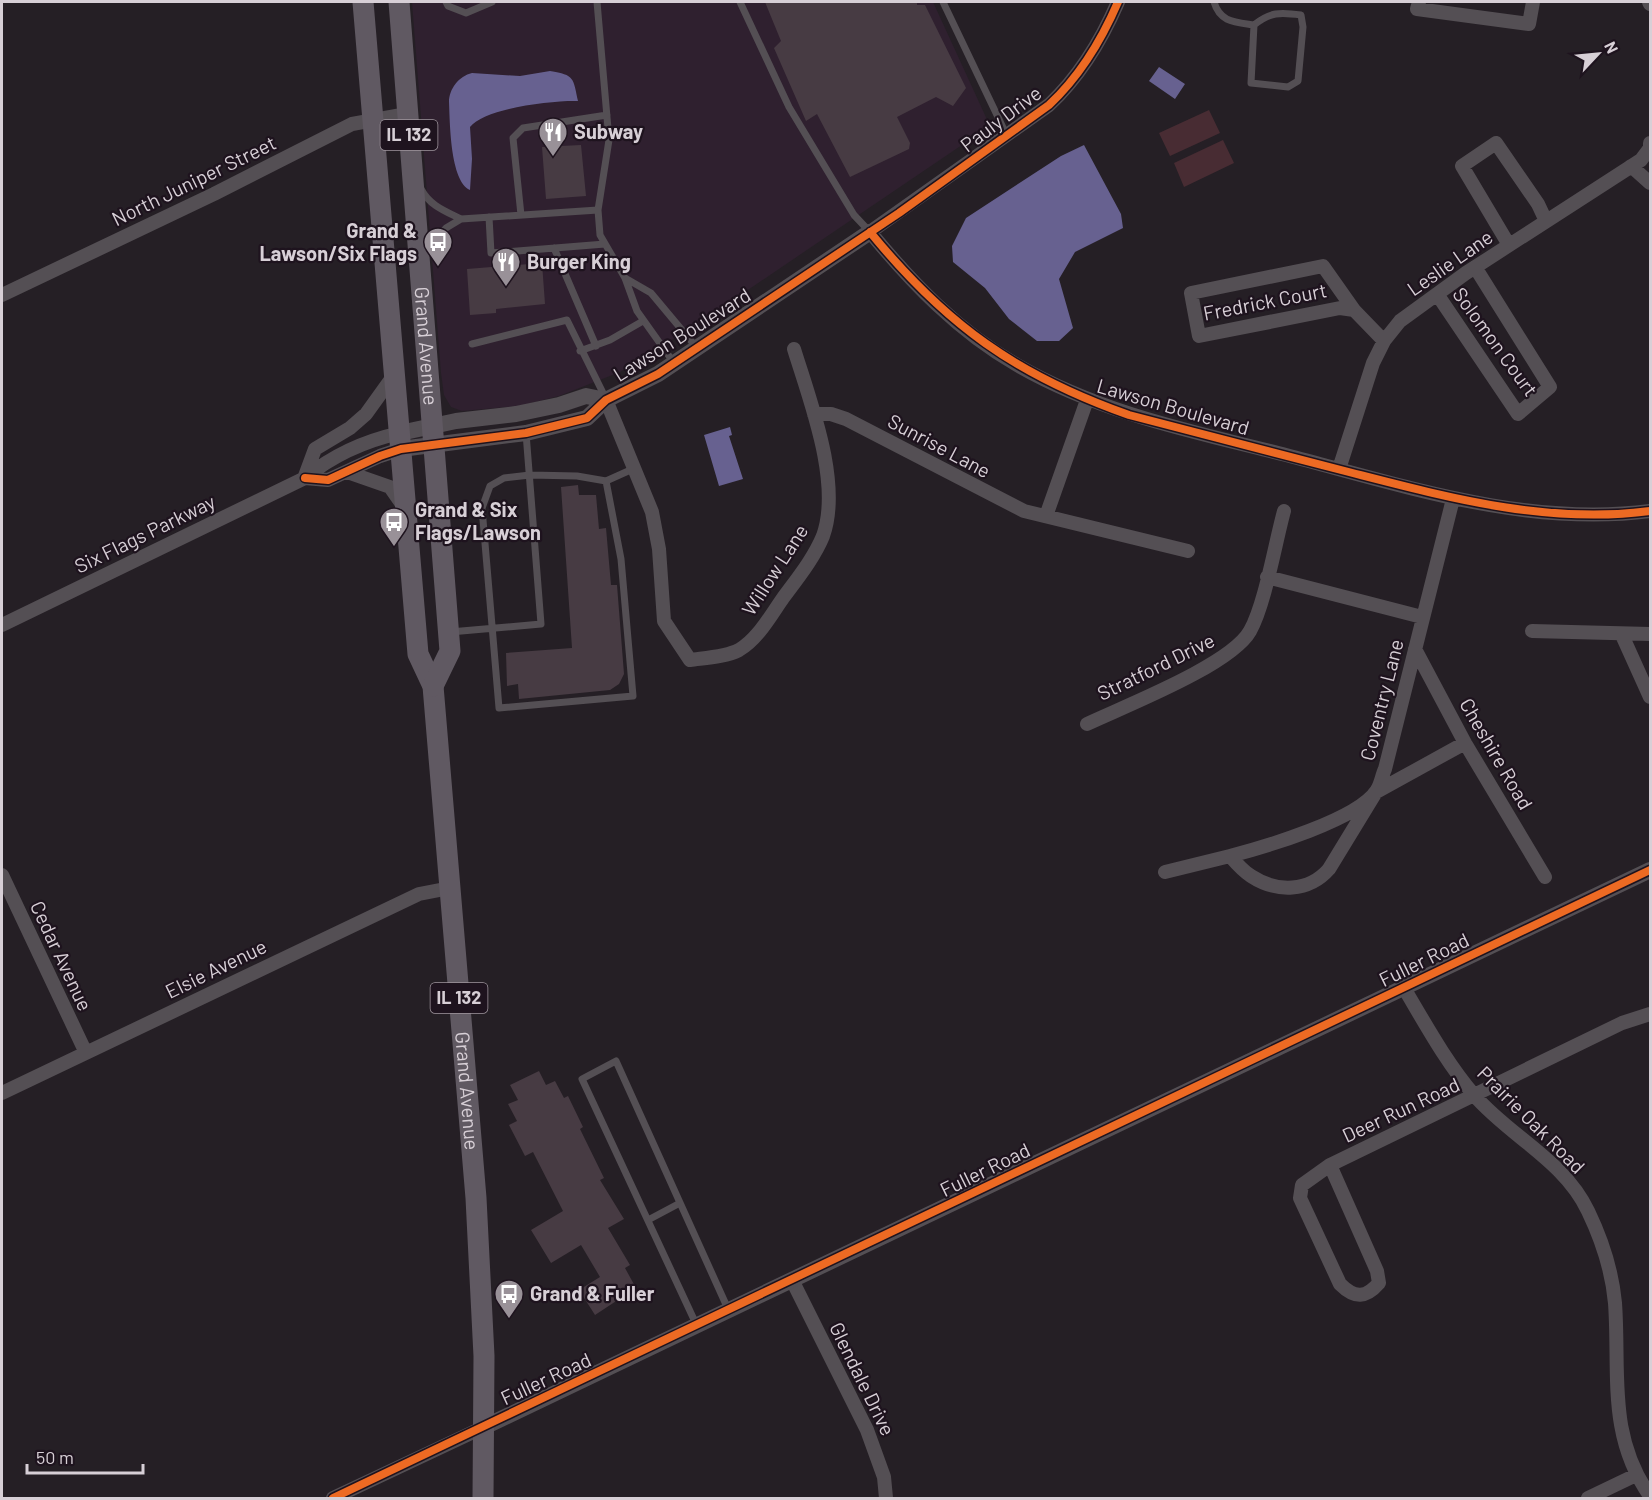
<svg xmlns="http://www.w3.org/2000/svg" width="1652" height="1500" font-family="Barlow,sans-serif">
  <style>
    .built { fill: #2f202f }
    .green { fill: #482c33 }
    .water { fill: #676190 }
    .building { fill: #473b43 }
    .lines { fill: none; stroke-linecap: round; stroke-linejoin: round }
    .service { stroke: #544f54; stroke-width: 7 }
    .minor { stroke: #544f54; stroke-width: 14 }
    .tertiary { stroke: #544f54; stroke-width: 16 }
    .primary { stroke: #605962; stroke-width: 21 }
    .cycleway-casing { stroke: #1e131e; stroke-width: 11 }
    .cycleway { stroke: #ed6a23; stroke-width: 8 }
    .labels { text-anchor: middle; stroke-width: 4.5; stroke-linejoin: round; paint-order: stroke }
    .shield { fill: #1e131e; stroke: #a0979f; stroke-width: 1.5 }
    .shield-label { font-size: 18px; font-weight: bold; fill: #d7cfd6 }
    .street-label { font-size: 20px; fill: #d7cfd6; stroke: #1e131e }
    .poi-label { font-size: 20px; font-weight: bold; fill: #d7cfd6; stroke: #1e131e; text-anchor: start }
  </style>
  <rect width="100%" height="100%" fill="#251f25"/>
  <path class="built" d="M 412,2 L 933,2 L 990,126 L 705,319 L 620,372 L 559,396 L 519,406 L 462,411 L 451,407 L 444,395 L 441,373 Z"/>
  <path class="green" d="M 1209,110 L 1220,133 L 1170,156 L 1159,133 Z
    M 1223,140 L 1234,163 L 1184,187 L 1174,163 Z"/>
  <path class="water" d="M 1159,67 L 1185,84 L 1175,99 L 1149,81 Z
    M 550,71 C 575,75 573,78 578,101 C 554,100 484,108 470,127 L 472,159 L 470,190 C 450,181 450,122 449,102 C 449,89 459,76 472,73 L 520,76 Z
    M 1084,145 L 1121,214 L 1123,228 L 1075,252 L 1059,279 L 1073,328 L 1059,341 L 1037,341 L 1009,319 L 985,288 L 953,262 L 952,246 L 966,218 L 1061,156 Z
    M 730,427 L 732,435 L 729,436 L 743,479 L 719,486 L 704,435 Z"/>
  <path class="building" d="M 765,2 L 917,2 L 917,5 L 925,5 L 966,88 L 953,106 L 936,97 L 897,117 L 910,143 L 909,149 L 850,177 L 817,114 L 806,121 L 774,48 L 781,41 Z
    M 581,145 L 586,196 L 546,199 L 542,147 Z
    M 542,263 L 545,304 L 496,309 L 496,313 L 470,315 L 467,269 Z
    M 578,485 L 579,495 L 596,495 L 599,529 L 606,528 L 611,585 L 617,585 L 624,674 L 619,684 L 610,690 L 519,699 L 518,684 L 507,686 L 506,653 L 572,648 L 561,487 Z
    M 539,1071 L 546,1085 L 555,1081 L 564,1098 L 568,1096 L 583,1127 L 580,1129 L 604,1178 L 600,1180 L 624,1219 L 608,1228 L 630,1265 L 625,1268 L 636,1288 L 595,1315 L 579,1290 L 600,1277 L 581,1245 L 551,1263 L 531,1230 L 563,1211 L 533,1152 L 525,1156 L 509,1125 L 517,1121 L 508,1104 L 518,1100 L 510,1085 Z"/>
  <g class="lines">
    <path class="service" d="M 446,2 L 448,6 L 466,13 L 492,2
      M 597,2 L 609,140 L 598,210 L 600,235 L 625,278 L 637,311 L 674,363
      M 740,2 L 789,107 L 854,215 L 870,232
      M 943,2 L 1007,136
      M 1214,2 C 1220,22 1234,22 1254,25 C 1270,12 1280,12 1301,15 L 1303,27 L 1298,81 L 1288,87 L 1251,83 L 1254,25
      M 421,189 C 430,206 445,211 461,219
      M 521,215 L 513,138 L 523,128 L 607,115
      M 489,217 L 491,253 L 605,244
      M 554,248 L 596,346
      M 425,251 L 446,228 L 461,219 L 598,210
      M 625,278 L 651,293 L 697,348
      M 472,344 L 567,320 L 606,399
      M 580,351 L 610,340 L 643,321
      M 606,481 L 621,559 L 633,696 L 499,708 L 482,508 L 490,486 L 504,478 L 530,475 L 577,476 L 606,481 L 635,468
      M 450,632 L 541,624 L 526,433
      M 648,1220 L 680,1203
      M 697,1326 L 582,1079 L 616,1061 L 728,1309"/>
    <path class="minor" d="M 1118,2 C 1102,39 1079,77 1049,105 L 870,232 C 912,283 959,332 1017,365 C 1100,413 1194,432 1286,455 C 1405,486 1526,527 1650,511
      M 1419,2 L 1417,9 L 1529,24 L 1533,2
      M 1649,2 L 1650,4
      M 1631,166 L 1650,183
      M 1509,245 L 1462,166 L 1496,143 L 1538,204 L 1546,221
      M 1437,294 L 1518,414 L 1550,387 L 1475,267
      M 2,295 L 214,194 L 352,124 L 407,114
      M 1354,310 L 1340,308 L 1199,336 L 1191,293 L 1323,266 L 1354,310 L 1384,341
      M 606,400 L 652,512 L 659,549 L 664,621 L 690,660 C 704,658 726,657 739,650 C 758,639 771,615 783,598 C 797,579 814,558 823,536 C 842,483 810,401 794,349
      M 814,414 L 831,414 L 846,419 L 1024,511 L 1188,551
      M 1339,469 L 1373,363 L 1384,341 L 1400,321 L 1466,273 L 1641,160 L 1650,148 L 1650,143
      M 347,472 L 390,487 L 404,507
      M 305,476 L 315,449 L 350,428 L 366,414 L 394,375
      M 305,478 L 328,480 L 380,456 L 401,449
      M 1046,516 L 1087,400
      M 1267,577 L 1422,617
      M 2,625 L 305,478 C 333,455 364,441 400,433
      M 1532,631 L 1650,634
      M 1622,635 L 1650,697
      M 1415,649 L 1465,743 L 1545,877
      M 1087,724 C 1125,706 1231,665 1250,631 C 1265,604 1275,544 1284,511
      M 1230,856 C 1264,847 1358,820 1377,790 C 1381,784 1382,775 1385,769 L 1453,499
      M 1165,872 L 1230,856 C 1236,863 1243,871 1251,876 C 1277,893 1309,892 1329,869 L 1376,792 L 1465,743
      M 2,875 L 86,1053
      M 1404,988 C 1426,1025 1446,1062 1474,1095 C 1509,1136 1564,1160 1588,1211 C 1602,1240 1612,1270 1615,1303 C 1620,1373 1607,1435 1650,1496
      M 2,1093 L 419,894 L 450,888
      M 1330,1165 L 1622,1023 L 1650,1014
      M 1330,1165 L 1377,1271 L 1379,1283 C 1366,1298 1355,1299 1340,1284 L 1300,1198 L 1302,1185 Z
      M 792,1280 L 867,1430 L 884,1477 L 886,1498
      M 333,1498 L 484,1427
      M 1588,1498 L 1636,1475"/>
    <path class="tertiary" d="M 400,433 L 456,421 L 516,414 L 559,405 L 586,396 L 606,400
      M 401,449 L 526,433 L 587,418 L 606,400 L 658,374 L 870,232
      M 484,1427 L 1650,870"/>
    <g class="primary">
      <path id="s1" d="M 363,2 L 418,654 L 433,686 L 476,1198 L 484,1356 L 483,1498"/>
      <path id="s2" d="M 399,2 L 450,651 L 433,686"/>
    </g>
    <g class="cycleway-casing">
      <path id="cycleway" d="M 870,232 C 946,325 1016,375 1129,415 C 1199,433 1270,451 1341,470 C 1443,496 1544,525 1650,511
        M 305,478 L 328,480 L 380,456 L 401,449 L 526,433 L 587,418 L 606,400 L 658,374 L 899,213 L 1049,105 C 1079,77 1102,39 1118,2
        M 333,1498 L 1650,870"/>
    </g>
    <use href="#cycleway" class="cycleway"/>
  </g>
  <defs>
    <g id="restaurant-pin" transform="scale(1.5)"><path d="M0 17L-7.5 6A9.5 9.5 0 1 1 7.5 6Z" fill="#999198" stroke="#1e131e"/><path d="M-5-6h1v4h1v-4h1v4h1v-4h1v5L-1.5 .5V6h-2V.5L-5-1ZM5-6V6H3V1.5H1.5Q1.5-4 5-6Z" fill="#fff"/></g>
    <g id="bus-pin" transform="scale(1.5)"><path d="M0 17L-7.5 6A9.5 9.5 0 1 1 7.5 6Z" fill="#999198" stroke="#1e131e"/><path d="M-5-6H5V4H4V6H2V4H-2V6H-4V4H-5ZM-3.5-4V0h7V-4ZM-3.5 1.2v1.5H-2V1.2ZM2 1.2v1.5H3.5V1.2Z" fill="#fff"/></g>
  </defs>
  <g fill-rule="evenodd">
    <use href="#restaurant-pin" x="553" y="132"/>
    <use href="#bus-pin" x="438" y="242"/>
    <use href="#restaurant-pin" x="506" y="262"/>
    <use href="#bus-pin" x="394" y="522"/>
    <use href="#bus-pin" x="509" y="1294"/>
  </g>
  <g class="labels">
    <g class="shield">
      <rect x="380.5" y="120" width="57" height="30" rx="4.5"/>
      <rect x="430.5" y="983" width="57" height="30" rx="4.5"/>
    </g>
    <g class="shield-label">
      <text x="409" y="141">IL 132</text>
      <text x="459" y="1004">IL 132</text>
    </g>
    <g class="street-label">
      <text transform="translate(1001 119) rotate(-37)" y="7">Pauly Drive</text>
      <text transform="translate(194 181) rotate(-26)" y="7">North Juniper Street</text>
      <text transform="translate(1450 263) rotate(-35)" y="7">Leslie Lane</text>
      <text transform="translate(1265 302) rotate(-11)" y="7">Fredrick Court</text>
      <text transform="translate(682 335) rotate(-32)" y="7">Lawson Boulevard</text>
      <text transform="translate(1495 342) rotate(54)" y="7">Solomon Court</text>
      <text dy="7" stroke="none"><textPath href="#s2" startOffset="345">Grand Avenue</textPath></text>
      <text transform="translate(1173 407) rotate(16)" y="7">Lawson Boulevard</text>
      <text transform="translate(939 446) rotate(28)" y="7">Sunrise Lane</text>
      <text transform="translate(145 534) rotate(-26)" y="7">Six Flags Parkway</text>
      <text transform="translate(775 570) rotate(-57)" y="7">Willow Lane</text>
      <text transform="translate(1156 667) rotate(-26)" y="7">Stratford Drive</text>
      <text transform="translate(1382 700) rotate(-76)" y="7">Coventry Lane</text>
      <text transform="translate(1496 754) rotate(60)" y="7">Cheshire Road</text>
      <text transform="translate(61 956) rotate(65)" y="7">Cedar Avenue</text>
      <text transform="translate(1424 960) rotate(-26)" y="7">Fuller Road</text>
      <text transform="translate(216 969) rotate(-26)" y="7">Elsie Avenue</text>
      <text dy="7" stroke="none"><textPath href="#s1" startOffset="1096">Grand Avenue</textPath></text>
      <text transform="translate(1401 1110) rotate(-25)" y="7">Deer Run Road</text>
      <text transform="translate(1531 1120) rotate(45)" y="7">Prairie Oak Road</text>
      <text transform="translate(985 1170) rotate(-26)" y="7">Fuller Road</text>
      <text transform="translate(546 1379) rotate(-25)" y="7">Fuller Road</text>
      <text transform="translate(862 1379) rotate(64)" y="7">Glendale Drive</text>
    </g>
    <g class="poi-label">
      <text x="574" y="139">Subway</text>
      <text x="417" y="238" text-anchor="end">Grand &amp;<tspan x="417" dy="23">Lawson/Six Flags</tspan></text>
      <text x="527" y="269">Burger King</text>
      <text x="415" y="517">Grand &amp; Six<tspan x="415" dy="23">Flags/Lawson</tspan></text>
      <text x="530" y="1301">Grand &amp; Fuller</text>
    </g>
  </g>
  <rect width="1652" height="1500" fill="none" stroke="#d7cfd6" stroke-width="6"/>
  <g transform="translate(1598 54) rotate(64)" stroke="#1e131e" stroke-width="4.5" paint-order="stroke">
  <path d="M0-4.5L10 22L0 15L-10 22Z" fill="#d7cfd6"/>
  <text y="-9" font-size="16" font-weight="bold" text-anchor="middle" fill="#d7cfd6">N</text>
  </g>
  <path d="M27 1464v9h116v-9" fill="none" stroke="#d7cfd6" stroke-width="3"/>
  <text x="36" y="1464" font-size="18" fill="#d7cfd6" stroke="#1e131e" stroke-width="4.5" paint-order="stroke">50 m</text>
</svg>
